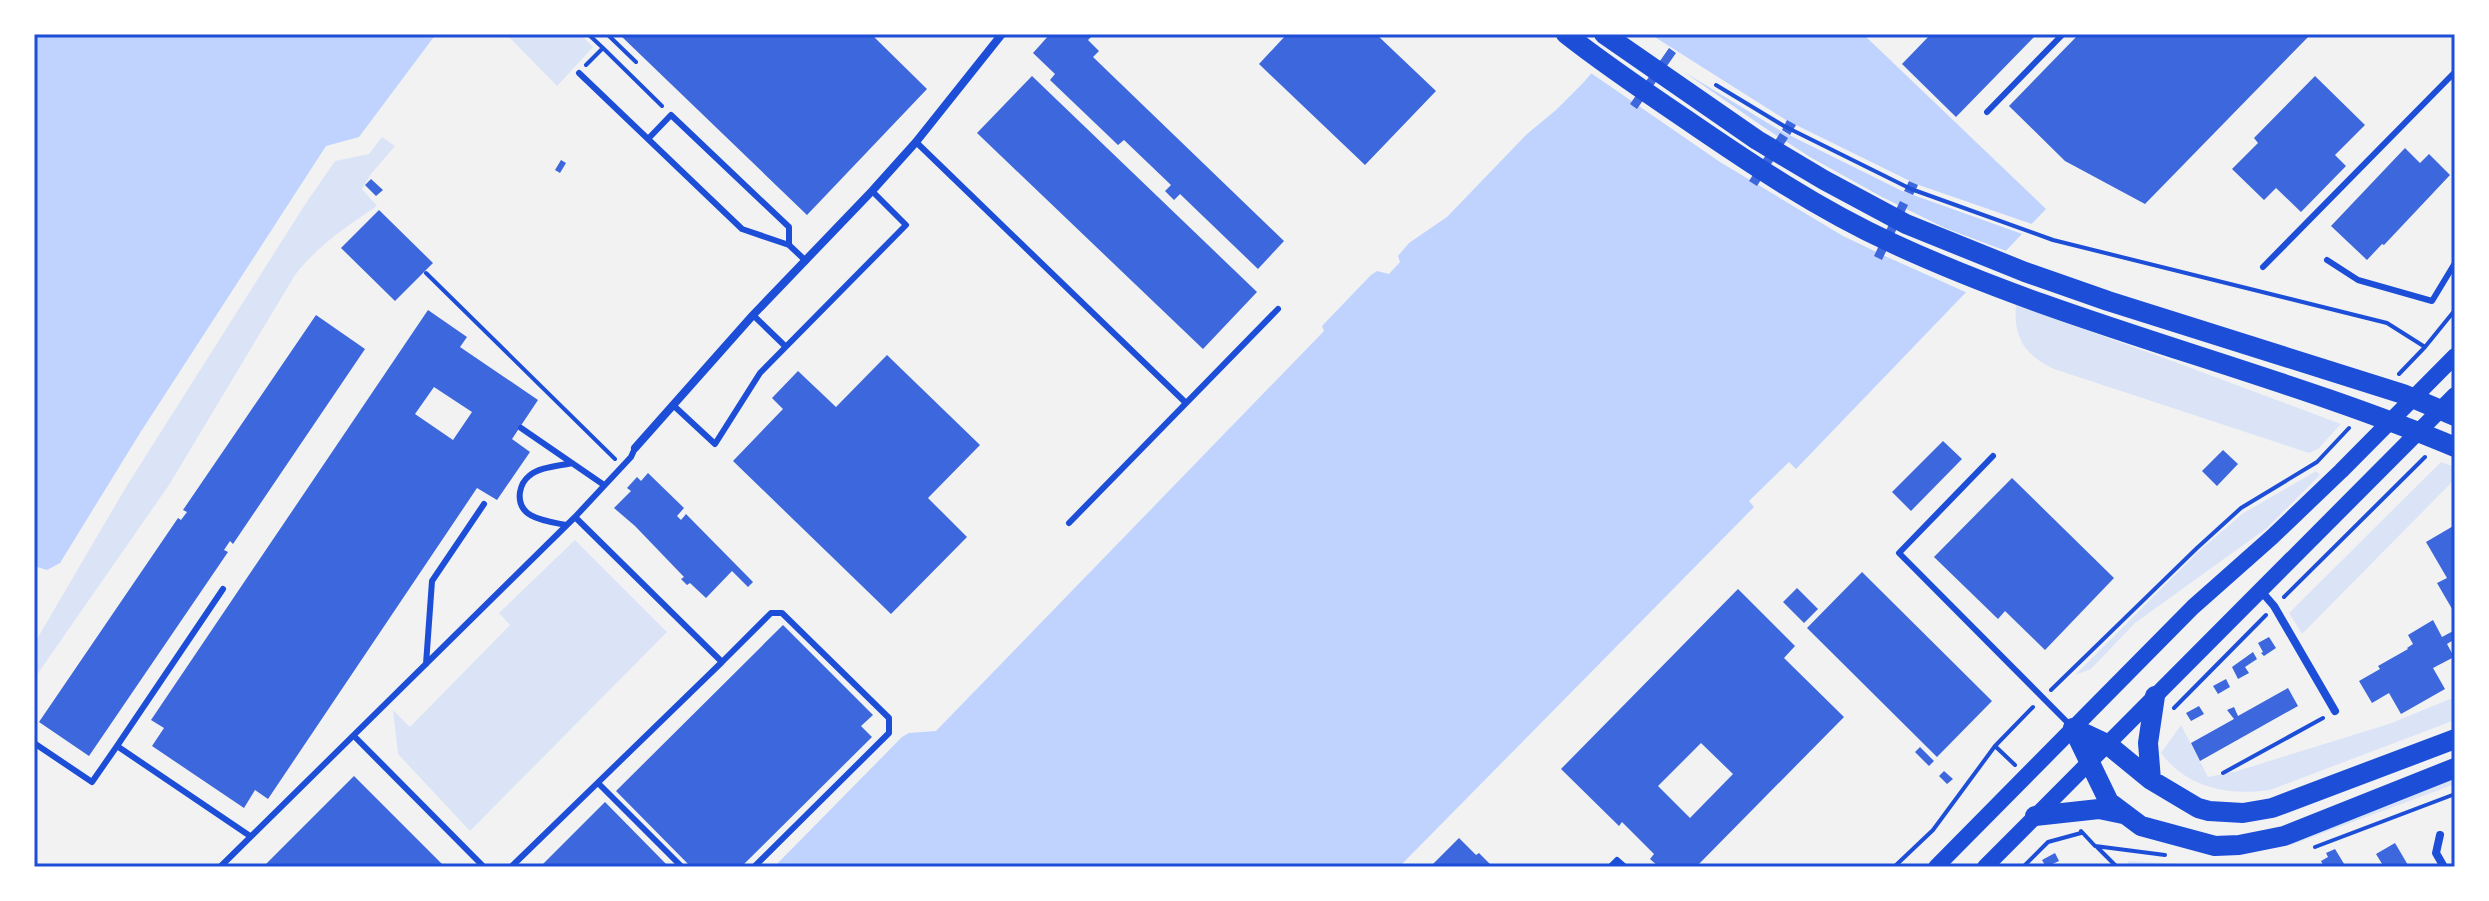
<svg xmlns="http://www.w3.org/2000/svg" width="2489" height="901" font-family="Commissioner,sans-serif">
  <style>
    .green { fill: #dbe4f7 }
    .water { fill: #bfd3fe }
    .pier { fill: #f2f2f2 }
    .building { fill: #3d67dc; fill-rule: evenodd }
    .lines { fill: none; stroke-linecap: round; stroke-linejoin: round }
    .path { stroke: #1d4ed8; stroke-width: 4 }
    .service { stroke: #1d4ed8; stroke-width: 6 }
    .minor { stroke: #1d4ed8; stroke-width: 8 }
    .secondary { stroke: #1d4ed8; stroke-width: 16 }
    .primary { stroke: #1d4ed8; stroke-width: 20 }
    .neatline { fill: none; stroke: #1d4ed8; stroke-width: 3 }
  </style>
  <rect width="100%" height="100%" fill="#f2f2f2"/>
  <path class="green" d="M 506,34 L 580,34 L 593,47 L 557,86 Z
    M 382,137 L 395,146 L 371,174 L 362,189 L 377,206 C 346,227 318,245 295,275 L 169,485 L 34,679 L 34,644 L 126,487 L 304,206 L 335,161 L 369,154 Z
    M 2016,305 L 2175,362 L 2341,424 L 2318,449 L 2309,453 L 2054,369 C 2025,356 2013,337 2016,305 Z
    M 2441,462 L 2455,467 L 2455,479 L 2302,634 L 2289,613 Z
    M 2316,471 L 2320,475 L 2267,528 L 2135,623 L 2091,669 L 2075,675 L 2198,552 L 2242,514 Z
    M 575,540 L 667,632 L 470,831 L 398,754 L 393,710 L 410,727 L 510,625 L 499,613 Z
    M 2455,697 L 2455,720 L 2270,790 C 2229,796 2187,788 2161,753 L 2181,725 L 2208,777 L 2237,771 L 2389,724 Z
    M 2455,778 L 2455,784 L 2291,845 L 2288,842 Z
    M 2128,861 L 2215,866 L 2238,865 L 2238,867 L 2129,867 Z"/>
  <path class="water" d="M 34,34 L 436,34 L 359,137 L 326,146 L 140,433 L 60,563 L 47,570 L 34,566 Z
    M 1625,34 L 1863,34 L 2046,209 L 1796,469 L 1789,462 L 1749,501 L 1754,507 L 1399,867 L 774,867 L 902,737 L 909,733 L 936,731 L 1324,331 L 1322,326 L 1371,275 L 1377,271 L 1389,274 L 1400,262 L 1398,256 L 1409,243 L 1447,217 L 1527,134 L 1556,110 L 1583,83 Z"/>
  <path class="pier" d="M 1620,34 L 1650,34 L 1786,120 L 1916,184 L 2035,225 L 2025,235 L 1902,191 L 1781,131 L 1684,72 L 1762,126 L 1810,157 L 1882,197 L 1945,228 L 2009,252 L 1970,294 L 1887,257 L 1843,236 L 1720,162 L 1588,71 Z"/>
  <path class="building" d="M 619,34 L 871,34 L 927,89 L 807,215 Z
    M 1050,34 L 1094,34 L 1088,40 L 1099,51 L 1093,57 L 1284,241 L 1258,269 L 1180,194 L 1174,200 L 1165,191 L 1171,185 L 1124,140 L 1118,145 L 1050,80 L 1055,74 L 1033,53 Z
    M 1287,34 L 1376,34 L 1436,91 L 1365,165 L 1259,64 Z
    M 1931,34 L 2037,34 L 1956,117 L 1902,64 Z
    M 2079,34 L 2311,34 L 2145,204 L 2065,161 L 2009,106 Z
    M 1669,48 L 1676,53 L 1637,109 L 1630,104 Z
    M 1032,76 L 1257,292 L 1203,349 L 977,133 Z
    M 2315,76 L 2365,125 L 2335,155 L 2346,166 L 2301,212 L 2276,188 L 2264,200 L 2232,169 L 2258,143 L 2254,138 Z
    M 1787,120 L 1796,125 L 1790,135 L 1782,130 Z
    M 1780,133 L 1788,138 L 1757,186 L 1749,181 Z
    M 2405,148 L 2420,163 L 2429,154 L 2450,175 L 2384,245 L 2382,244 L 2367,260 L 2331,226 Z
    M 561,160 L 566,163 L 560,173 L 555,170 Z
    M 371,179 L 383,190 L 376,196 L 365,185 Z
    M 1909,181 L 1918,185 L 1913,195 L 1904,191 Z
    M 1900,201 L 1908,205 L 1882,260 L 1874,256 Z
    M 379,210 L 433,263 L 395,301 L 341,248 Z
    M 428,310 L 467,337 L 460,347 L 538,400 L 512,439 L 530,452 L 497,500 L 477,488 L 268,799 L 255,790 L 244,808 L 152,746 L 164,728 L 151,720 ZM 434,387 L 472,412 L 453,440 L 415,414 Z
    M 316,315 L 365,349 L 233,544 L 230,541 L 224,550 L 228,552 L 89,756 L 39,722 L 178,518 L 181,520 L 187,512 L 183,510 Z
    M 887,355 L 980,445 L 928,498 L 967,537 L 891,614 L 733,461 L 783,409 L 772,398 L 798,371 L 836,407 Z
    M 1943,441 L 1962,459 L 1911,511 L 1892,492 Z
    M 2223,450 L 2238,464 L 2217,486 L 2202,471 Z
    M 648,473 L 684,508 L 677,516 L 681,520 L 686,514 L 753,582 L 748,587 L 732,571 L 706,598 L 690,583 L 687,585 L 681,579 L 684,577 L 635,526 L 614,508 L 631,491 L 627,488 L 637,477 L 641,481 Z
    M 2012,478 L 2114,578 L 2045,650 L 2005,611 L 1998,619 L 1934,557 Z
    M 2455,525 L 2455,614 L 2437,583 L 2447,578 L 2426,542 Z
    M 1862,572 L 1992,701 L 1937,757 L 1807,628 Z
    M 1797,588 L 1818,609 L 1804,623 L 1783,602 Z
    M 1738,589 L 1795,646 L 1784,658 L 1844,717 L 1696,867 L 1659,867 L 1650,859 L 1654,854 L 1622,822 L 1619,826 L 1561,769 ZM 1701,743 L 1733,774 L 1690,818 L 1658,786 Z
    M 2433,620 L 2442,637 L 2455,630 L 2455,639 L 2447,644 L 2454,657 L 2433,668 L 2445,689 L 2401,714 L 2389,693 L 2372,703 L 2359,681 L 2380,669 L 2378,666 L 2408,649 L 2407,648 L 2413,644 L 2408,635 Z
    M 783,625 L 873,715 L 861,726 L 872,737 L 741,867 L 691,867 L 616,791 Z
    M 2269,637 L 2276,648 L 2264,656 L 2261,653 L 2263,652 L 2258,643 Z
    M 2253,652 L 2257,659 L 2245,667 L 2249,673 L 2238,679 L 2232,667 Z
    M 2226,679 L 2230,687 L 2218,694 L 2213,686 Z
    M 2288,688 L 2298,706 L 2200,761 L 2191,743 L 2234,719 L 2227,710 L 2234,707 L 2238,716 Z
    M 2199,706 L 2204,714 L 2191,721 L 2186,713 Z
    M 1920,747 L 1934,761 L 1929,766 L 1915,752 Z
    M 1944,771 L 1953,779 L 1947,784 L 1939,776 Z
    M 354,776 L 445,867 L 263,867 Z
    M 605,802 L 669,867 L 540,867 Z
    M 1459,838 L 1476,855 L 1479,853 L 1493,867 L 1430,867 Z
    M 2395,843 L 2405,860 L 2409,867 L 2384,867 L 2376,854 Z
    M 2335,849 L 2346,867 L 2324,867 L 2321,861 L 2328,857 L 2326,853 Z
    M 2055,853 L 2059,861 L 2046,867 L 2042,860 Z"/>
  <g class="lines">
    <path class="path" d="M 588,34 L 603,48
      M 607,34 L 636,62
      M 586,65 L 603,48 L 662,106
      M 1716,85 L 1784,126 L 1911,189 L 2053,240 L 2387,323 L 2425,347
      M 426,273 L 615,459
      M 2399,374 L 2425,347 L 2455,310
      M 2284,597 L 2425,457
      M 2051,690 L 2197,548 L 2241,508 L 2317,462 L 2349,428
      M 2174,708 L 2266,615
      M 1995,746 L 2015,765
      M 2223,773 L 2323,718
      M 2081,831 L 2095,846 L 2165,855
      M 2096,846 L 2117,867
      M 2315,847 L 2455,794
      M 1894,867 L 1933,830 L 1995,746 L 2033,707
      M 2023,867 L 2048,842 L 2081,833"/>
    <path class="service" d="M 579,73 L 648,139
      M 1987,112 L 2063,34
      M 916,142 L 1186,403
      M 789,245 L 789,227 L 671,115 L 648,139 L 742,229 L 789,245 L 806,261
      M 2327,260 L 2358,280 L 2432,301 L 2455,263
      M 2263,267 L 2455,72
      M 753,315 L 785,346
      M 673,405 L 715,444 L 760,373 L 906,225 L 872,191
      M 521,428 L 604,485
      M 1993,456 L 1899,553 L 2070,725
      M 1069,523 L 1278,309
      M 566,525 C 547,521 516,519 520,492 C 521,486 524,480 529,476 C 539,467 559,466 572,463
      M 722,662 L 771,613 L 782,613 L 889,718 L 889,733 L 754,867
      M 426,664 L 432,581 L 484,504
      M 354,736 L 484,867
      M 34,743 L 92,782 L 117,746 L 250,836
      M 117,746 L 223,589
      M 598,783 L 682,867
      M 220,867 L 575,517 L 631,457 L 635,448
      M 511,867 L 722,662 L 575,517
      M 1610,867 L 1617,860 L 1625,867"/>
    <path class="minor" d="M 635,448 L 753,315 L 872,191 L 916,142 L 1002,34
      M 2261,591 L 2274,606 L 2335,711
      M 2440,835 L 2436,853 L 2444,867"/>
    <path class="secondary" d="M 1936,867 L 2193,607 L 2272,537 L 2341,471 L 2455,356
      M 1985,867 L 2455,395"/>
    <path class="primary" d="M 1566,34 C 1604,64 1644,91 1684,118 C 1751,164 1818,209 1892,243 C 2073,327 2271,370 2455,447
      M 1604,34 L 1757,140 L 1824,180 L 1906,224 L 2025,272 L 2108,301 L 2403,394 L 2455,416
      M 2073,728 L 2109,802 L 2141,826 L 2215,846 L 2239,845 L 2284,836 L 2455,768
      M 2073,728 L 2107,744 L 2151,780 L 2198,808 L 2209,811 L 2243,813 L 2272,808 L 2455,739
      M 2151,780 L 2148,743 L 2155,696
      M 2035,816 L 2099,809 L 2123,814"/>
  </g>
  <rect width="2489" height="901" fill="none" stroke="#ffffff" stroke-width="72"/>
  <rect x="36" y="36" width="2417" height="829" class="neatline"/>
</svg>
